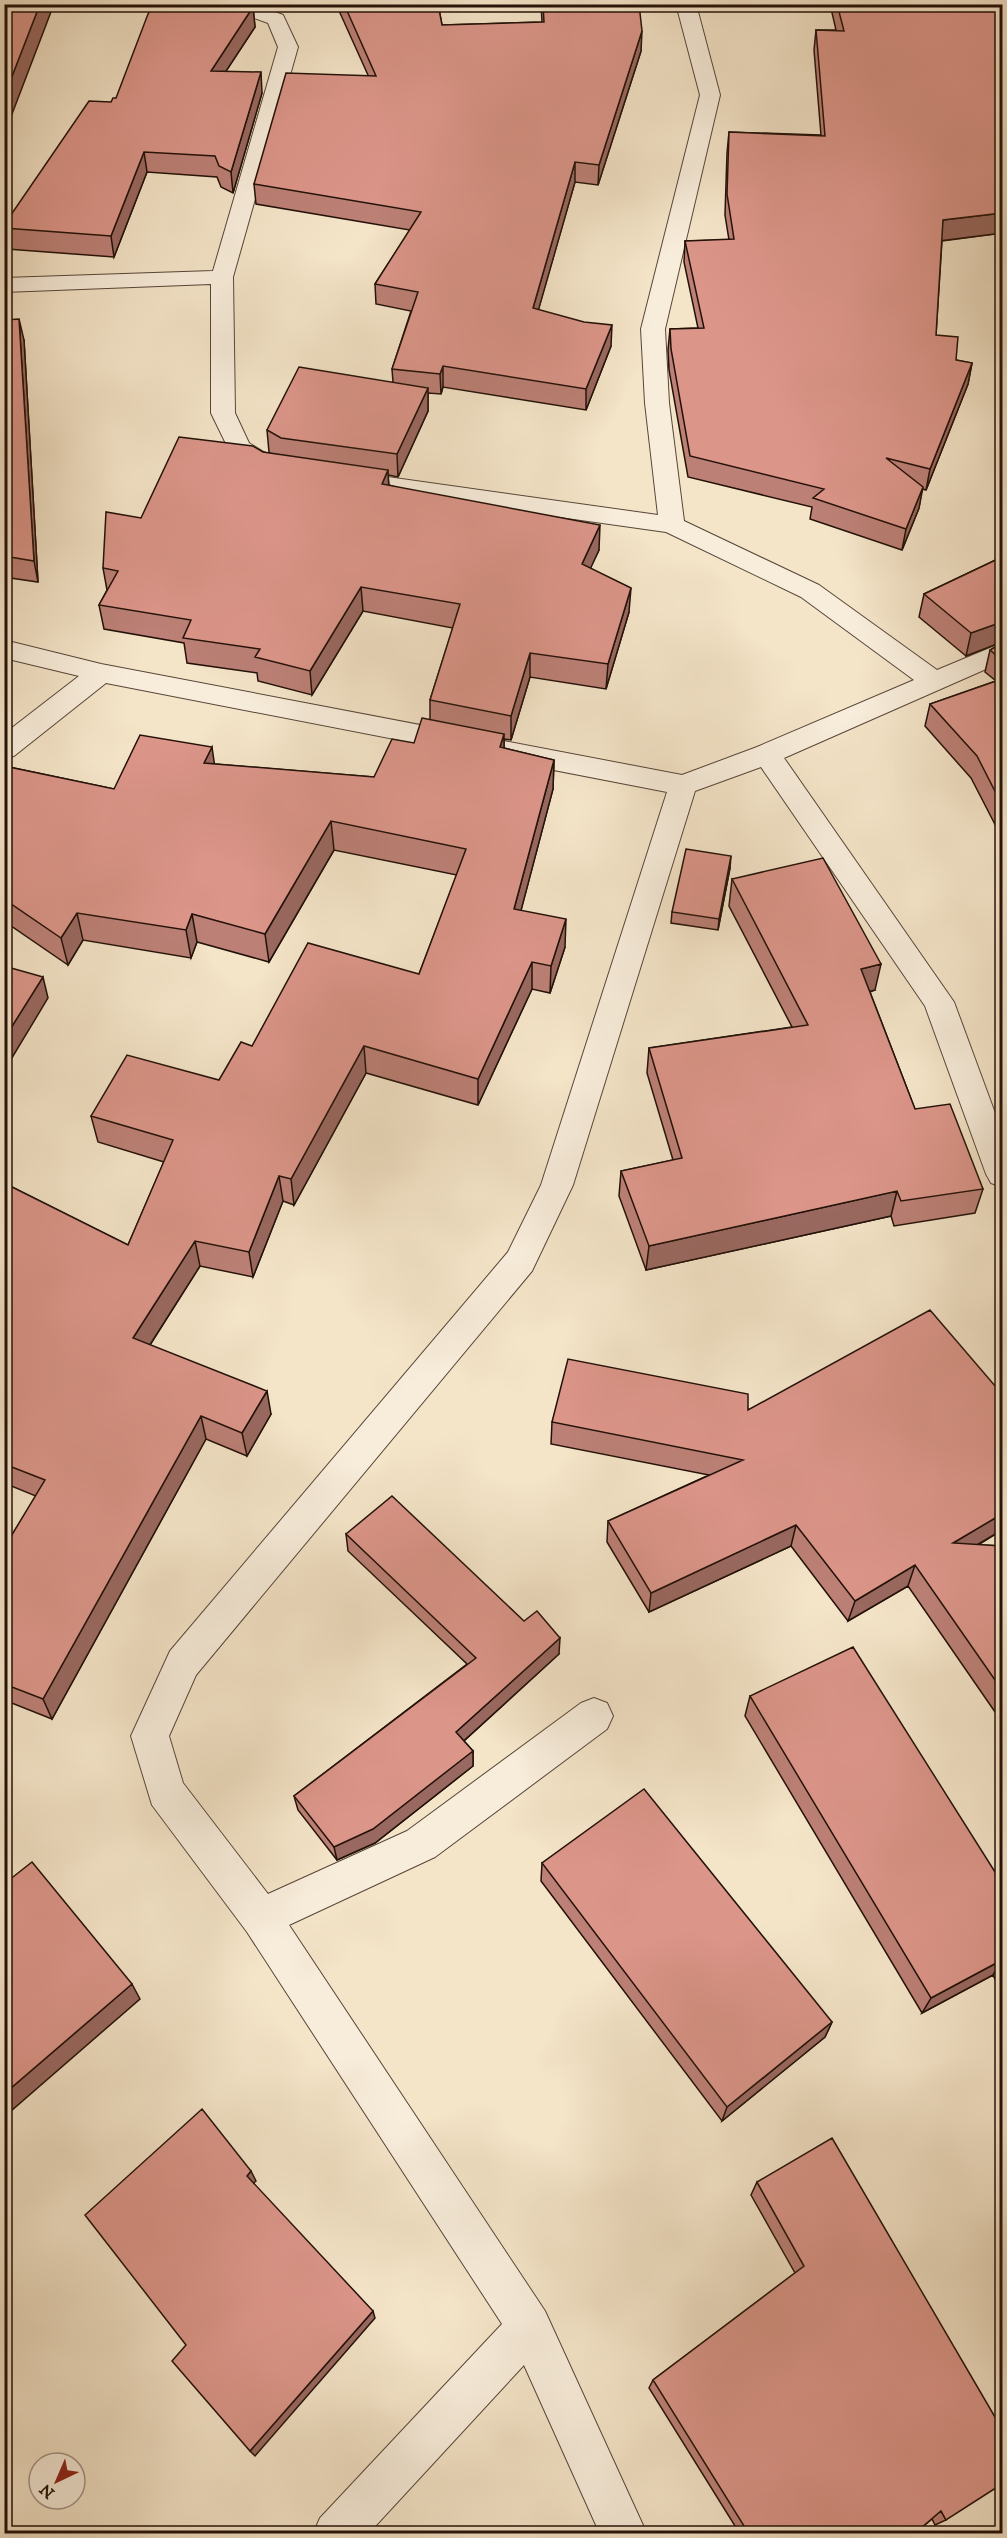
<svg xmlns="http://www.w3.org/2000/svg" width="1007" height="2538" font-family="'IM FELL DW Pica',serif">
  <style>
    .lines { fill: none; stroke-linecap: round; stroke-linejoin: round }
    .minor-casing { stroke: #574638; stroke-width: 2 }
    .minor { fill: #f8eddb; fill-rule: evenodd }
    .wall { fill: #bc8076; stroke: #231108; stroke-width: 1.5 }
    .shaded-wall { fill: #996860; stroke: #231108; stroke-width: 1.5 }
    .building { fill: #db9589; stroke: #231108; stroke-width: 1.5 }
  </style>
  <rect width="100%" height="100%" fill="#f4e4c8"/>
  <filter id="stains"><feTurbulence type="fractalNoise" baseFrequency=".00333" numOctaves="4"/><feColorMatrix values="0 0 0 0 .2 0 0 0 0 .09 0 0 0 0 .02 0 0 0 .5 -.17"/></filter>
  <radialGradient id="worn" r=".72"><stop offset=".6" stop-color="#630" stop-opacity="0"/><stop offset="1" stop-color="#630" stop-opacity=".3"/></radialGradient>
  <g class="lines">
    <g class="minor-casing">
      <path id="minor" d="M 206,4 L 254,4 L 283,15 L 298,47 L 233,277 L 235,413 L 249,443 L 283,464 L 286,469 L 283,474 L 274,477 L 265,474 L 230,452 L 211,413 L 211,284 L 4,292 L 4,278 L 213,271 L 278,47 L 268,23 L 234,11 L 209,8 Z
        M 676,4 L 696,4 L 720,95 L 665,329 L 669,403 L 684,521 L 819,585 L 937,670 L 1002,643 L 1002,662 L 784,758 L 954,1002 L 1002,1132 L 1002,1187 L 991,1183 L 986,1174 L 925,1006 L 761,767 L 695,791 L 573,1185 L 532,1271 L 196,1675 L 169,1736 L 183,1783 L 268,1894 L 407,1831 L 581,1703 L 594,1698 L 607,1703 L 613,1716 L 607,1729 L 435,1857 L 289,1925 L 545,2311 L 647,2534 L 600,2534 L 524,2365 L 368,2534 L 313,2534 L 320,2518 L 502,2324 L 247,1932 L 152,1805 L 131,1736 L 170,1651 L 508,1252 L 541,1185 L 667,792 L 106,683 L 14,756 L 4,758 L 4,734 L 79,676 L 4,658 L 4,640 L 101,664 L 682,775 L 757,747 L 914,680 L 801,597 L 666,532 L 352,488 L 343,485 L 340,480 L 343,475 L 352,472 L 658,515 L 645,403 L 641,329 L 700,95 Z"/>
    </g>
    <use href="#minor" class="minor"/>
  </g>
  <path class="wall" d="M 336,4 L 438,4 L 442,25 L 542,22 L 541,4 L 639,4 L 641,51 L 598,185 L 575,182 L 538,310 L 611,346 L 586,410 L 443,387 L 441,394 L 428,393 L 428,411 L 398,477 L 388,475 L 389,485 L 599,550 L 590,568 L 629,612 L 606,689 L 530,677 L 511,740 L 504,739 L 504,748 L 554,760 L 553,789 L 521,910 L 565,947 L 550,993 L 532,989 L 478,1105 L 366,1073 L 294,1205 L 283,1201 L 253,1277 L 200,1266 L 150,1345 L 271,1414 L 247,1456 L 206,1439 L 52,1719 L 4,1700 L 4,1548 L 36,1496 L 4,1483 L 4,1183 L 128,1245 L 164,1162 L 98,1142 L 91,1116 L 219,1080 L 419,974 L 457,875 L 334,850 L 269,962 L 197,942 L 191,958 L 83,940 L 68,965 L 4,921 L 4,766 L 114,789 L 214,764 L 374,777 L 414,743 L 430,720 L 430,700 L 453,628 L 363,611 L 312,695 L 258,681 L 257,673 L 187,663 L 184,643 L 104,629 L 99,605 L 107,590 L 103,568 L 141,518 L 263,452 L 271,454 L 269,452 L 267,430 L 393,382 L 392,369 L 411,311 L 376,304 L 375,284 L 410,230 L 256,204 L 254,184 L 368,75 Z
    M 830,4 L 1002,4 L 1002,233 L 942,241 L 936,335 L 956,360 L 972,363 L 968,384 L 926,490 L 922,489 L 919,508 L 902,550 L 810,519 L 812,507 L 688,477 L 669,370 L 668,350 L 670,329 L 698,328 L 684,262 L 685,241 L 729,240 L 725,215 L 727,153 L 729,132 L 821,135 L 814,50 L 816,30 L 836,30 Z
    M 253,7 L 255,27 L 226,71 L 262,93 L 233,193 L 221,187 L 217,177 L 147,172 L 114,257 L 7,249 L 4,239 L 4,225 L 111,102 Z
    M 4,320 L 24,340 L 38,582 L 4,577 Z
    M 1002,557 L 1002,642 L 966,656 L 919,617 L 924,594 Z
    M 1002,643 L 1002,838 L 971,778 L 925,726 L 930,704 L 996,681 L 985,672 L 990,650 Z
    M 730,868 L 718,930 L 671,923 L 672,912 Z
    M 732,879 L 875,990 L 870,992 L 915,1109 L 983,1189 L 975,1213 L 894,1226 L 891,1216 L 646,1270 L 619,1196 L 621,1171 L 673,1160 L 647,1073 L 649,1048 L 792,1027 L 729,906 Z
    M 748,1410 L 1002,1530 L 978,1545 L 1002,1546 L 1002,1722 L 908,1586 L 848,1621 L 791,1546 L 649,1612 L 607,1542 L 608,1521 L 709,1475 L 551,1444 L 552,1422 Z
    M 346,1534 L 559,1654 L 464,1741 L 473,1751 L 473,1766 L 375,1843 L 337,1860 L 298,1810 L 294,1796 L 467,1664 L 348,1551 Z
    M 750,1696 L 1002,1883 L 1002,1994 L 993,1975 L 922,2013 L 745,1716 Z
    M 542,1863 L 832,2022 L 825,2037 L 722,2121 L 541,1881 Z
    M 757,2182 L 946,2520 L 935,2525 L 932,2519 L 914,2534 L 740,2534 L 649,2388 L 653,2380 L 795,2273 L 751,2195 Z"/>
  <path class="shaded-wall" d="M 40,4 L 54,4 L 4,135 L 4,97 Z
    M 253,7 L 255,27 L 213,91 L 211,71 Z
    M 642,31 L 641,51 L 598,185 L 599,165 Z
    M 261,72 L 262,93 L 233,193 L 231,172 Z
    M 144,152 L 147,172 L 114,257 L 111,236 Z
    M 575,162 L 575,182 L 533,329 L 533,308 Z
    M 1002,213 L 1002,233 L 939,241 L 943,220 Z
    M 19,319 L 24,340 L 38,582 L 34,561 Z
    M 612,325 L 611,346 L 586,410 L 586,389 Z
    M 972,363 L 968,384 L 926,490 L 930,469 Z
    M 443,366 L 443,387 L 441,394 L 440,374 Z
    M 428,388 L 428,411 L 398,477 L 397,454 Z
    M 388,470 L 389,495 L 382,484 Z
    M 923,487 L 919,508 L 902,550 L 906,529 Z
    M 600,525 L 599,550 L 581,589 L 582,564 Z
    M 361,587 L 363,611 L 312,695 L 310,671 Z
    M 631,588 L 629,612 L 606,689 L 608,664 Z
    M 1002,622 L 1002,642 L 966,656 L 971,633 Z
    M 530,653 L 530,677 L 511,740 L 511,716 Z
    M 504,734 L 504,763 L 500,747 Z
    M 212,747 L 216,775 L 204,763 Z
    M 554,760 L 553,789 L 514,937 L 514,909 Z
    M 331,821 L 334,850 L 269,962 L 265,934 Z
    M 731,856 L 730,868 L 718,930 L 719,919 Z
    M 77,913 L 83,940 L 68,965 L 61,938 Z
    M 192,914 L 197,942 L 191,958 L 186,930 Z
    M 566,919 L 565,947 L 550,993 L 551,966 Z
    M 532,962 L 532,989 L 478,1105 L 478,1079 Z
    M 881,964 L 875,990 L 856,995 L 861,969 Z
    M 43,977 L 48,998 L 7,1066 L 4,1059 L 4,1039 Z
    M 364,1046 L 366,1073 L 294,1205 L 291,1179 Z
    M 279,1176 L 283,1201 L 253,1277 L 249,1252 Z
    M 897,1191 L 891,1216 L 646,1270 L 649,1246 Z
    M 195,1241 L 200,1266 L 139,1362 L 133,1338 Z
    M 267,1391 L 271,1414 L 247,1456 L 242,1433 Z
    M 201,1416 L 206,1439 L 52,1719 L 43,1699 Z
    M 1002,1514 L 1002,1530 L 945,1564 L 953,1543 Z
    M 796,1525 L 791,1546 L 649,1612 L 651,1593 Z
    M 915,1565 L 908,1586 L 848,1621 L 855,1601 Z
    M 560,1638 L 559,1654 L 457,1747 L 456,1732 Z
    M 473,1751 L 473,1766 L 375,1843 L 337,1860 L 334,1847 Z
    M 1002,1960 L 993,1975 L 922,2013 L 931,1998 Z
    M 132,1984 L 140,1999 L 4,2117 L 4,2094 Z
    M 832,2022 L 825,2037 L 722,2121 L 727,2107 Z
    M 251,2171 L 256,2181 L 251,2185 L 247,2176 Z
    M 373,2311 L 375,2318 L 255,2456 L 250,2451 Z"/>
  <path class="building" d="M 4,4 L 40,4 L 4,97 Z
    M 154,4 L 235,4 L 253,7 L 211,71 L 261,72 L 231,172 L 219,166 L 215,156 L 144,152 L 111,236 L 4,228 L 4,225 L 89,101 L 111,102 L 113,98 L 116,98 L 148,14 Z
    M 344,4 L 438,4 L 442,25 L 544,22 L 543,4 L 639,4 L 642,31 L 599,165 L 575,162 L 533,308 L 584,322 L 612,325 L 586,389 L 443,366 L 440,374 L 392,369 L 418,292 L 375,284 L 421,212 L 254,184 L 286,73 L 376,76 Z
    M 837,4 L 1002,4 L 1002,213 L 943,220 L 936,335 L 958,337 L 956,360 L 972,363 L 930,469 L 886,458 L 923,487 L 906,529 L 813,498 L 824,489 L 690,456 L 671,349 L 670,329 L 704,328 L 685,241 L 734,239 L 727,194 L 729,132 L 825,136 L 816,30 L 844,31 Z
    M 19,319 L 34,561 L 4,556 L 4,320 Z
    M 299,367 L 428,388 L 397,454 L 281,438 L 267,430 Z
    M 179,437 L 253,446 L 263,452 L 388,470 L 382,484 L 600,525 L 582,564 L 631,588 L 608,664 L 530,653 L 511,716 L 430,700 L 460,604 L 361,587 L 310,671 L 255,657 L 260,649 L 183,638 L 191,620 L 99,605 L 118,571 L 103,568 L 106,512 L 141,518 Z
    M 1002,557 L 1002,622 L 971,633 L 924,594 Z
    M 1002,643 L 1002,660 L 990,650 Z
    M 999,680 L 1002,684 L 1002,805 L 977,756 L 930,704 Z
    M 422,718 L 504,734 L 500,747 L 554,760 L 514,909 L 566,919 L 551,966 L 532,962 L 478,1079 L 364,1046 L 291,1179 L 279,1176 L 249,1252 L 195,1241 L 133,1338 L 267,1391 L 242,1433 L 201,1416 L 43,1699 L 4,1684 L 4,1548 L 45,1480 L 4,1464 L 4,1183 L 128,1245 L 173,1140 L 91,1116 L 127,1055 L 219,1080 L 241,1042 L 252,1046 L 308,943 L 419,974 L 466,849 L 331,821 L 265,934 L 192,914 L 186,930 L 77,913 L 61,938 L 4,899 L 4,766 L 114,789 L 140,735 L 212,747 L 204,763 L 374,777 L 392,739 L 414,743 Z
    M 686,849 L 731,856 L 719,919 L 672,912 Z
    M 823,858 L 881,964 L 861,969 L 915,1109 L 950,1104 L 983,1189 L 901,1201 L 897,1191 L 649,1246 L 621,1171 L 682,1158 L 649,1048 L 808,1025 L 732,879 Z
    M 4,966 L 43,977 L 4,1039 Z
    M 930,1310 L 1002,1394 L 1002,1514 L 953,1543 L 1002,1546 L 1002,1690 L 915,1565 L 855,1601 L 796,1525 L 651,1593 L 608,1521 L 743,1460 L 552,1422 L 568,1359 L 748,1394 L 748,1410 Z
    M 392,1496 L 524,1621 L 537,1611 L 560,1638 L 456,1732 L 473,1751 L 373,1829 L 334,1847 L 294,1796 L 476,1658 L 346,1534 Z
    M 853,1647 L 1002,1883 L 1002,1960 L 931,1998 L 750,1696 Z
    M 644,1789 L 832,2022 L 727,2107 L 542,1863 Z
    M 32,1862 L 132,1984 L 4,2094 L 4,1884 Z
    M 202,2109 L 251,2171 L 247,2176 L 373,2311 L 250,2451 L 172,2361 L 186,2345 L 85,2215 Z
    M 832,2138 L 1002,2429 L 1002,2484 L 946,2520 L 941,2511 L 914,2534 L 749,2534 L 653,2380 L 804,2266 L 757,2182 Z"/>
  <rect width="1007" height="2538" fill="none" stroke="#f4e4c8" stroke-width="24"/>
  <rect x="6" y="6" width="995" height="2526" fill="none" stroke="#231108" stroke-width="3"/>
  <rect x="12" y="12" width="983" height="2514" fill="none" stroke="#231108" stroke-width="1.5"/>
  <g transform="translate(57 2481) rotate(224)"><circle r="28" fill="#f8eddb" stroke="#a39587" stroke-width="1.5"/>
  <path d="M0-4.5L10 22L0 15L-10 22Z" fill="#8f2418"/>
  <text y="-9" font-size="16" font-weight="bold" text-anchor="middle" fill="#231108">N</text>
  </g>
  <rect width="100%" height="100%" filter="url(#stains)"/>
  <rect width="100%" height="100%" fill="url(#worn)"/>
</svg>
